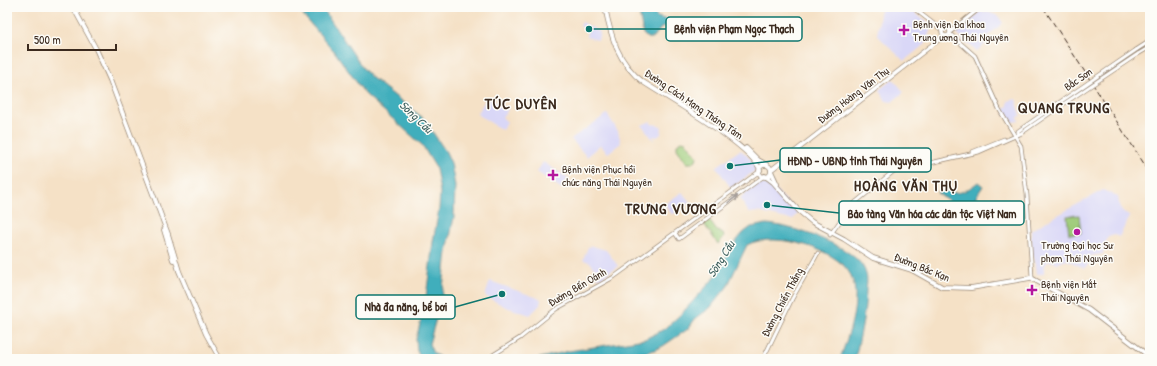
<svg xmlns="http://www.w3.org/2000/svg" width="1157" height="366" font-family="'Patrick Hand',sans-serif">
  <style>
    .built { fill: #d9d7f7 }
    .green { fill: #9fcc7a; stroke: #6d7b4c }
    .water { fill: #40aebc; stroke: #3e6c6d }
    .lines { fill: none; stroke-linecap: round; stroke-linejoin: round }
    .secondary-casing { stroke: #988672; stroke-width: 4.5 }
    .primary-casing { stroke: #988672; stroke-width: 5 }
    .trunk-casing { stroke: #988672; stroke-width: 5.5 }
    .secondary { stroke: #fff; stroke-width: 3 }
    .primary { stroke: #fff; stroke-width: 3.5 }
    .trunk { stroke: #fff; stroke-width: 4 }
    .rail { stroke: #3b2a1e; stroke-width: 1; stroke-dasharray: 6 3; stroke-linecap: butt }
    .secondary-bridge-casing { stroke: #988672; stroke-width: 4.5; stroke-linecap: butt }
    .secondary-bridge { stroke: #fff; stroke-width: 3 }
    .oneway { stroke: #a79f9a }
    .poi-dot { fill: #b5179e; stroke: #fdfcf7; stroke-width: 1.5 }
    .labels { text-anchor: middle; stroke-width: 3; stroke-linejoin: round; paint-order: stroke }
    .poi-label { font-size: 11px; fill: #3b2a1e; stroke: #fdfcf7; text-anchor: start }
    .street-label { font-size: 11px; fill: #3b2a1e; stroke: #fdfcf7 }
    .water-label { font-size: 12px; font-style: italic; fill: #3d5f5d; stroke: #fdfcf7 }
    .district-label { font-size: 15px; font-weight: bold; letter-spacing: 1px; fill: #3b2a1e; stroke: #fdfcf7 }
    .leader { fill: none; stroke: #0f766e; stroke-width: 1.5 }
    .callout-dot { fill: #0f766e; stroke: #fdfcf7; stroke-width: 1.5 }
    .callout { fill: #fdfcf7; stroke: #0f766e; stroke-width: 1.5 }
    .callout-label { font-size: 12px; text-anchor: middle; font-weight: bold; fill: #3b2a1e }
  </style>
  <rect width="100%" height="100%" fill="#fdfcf7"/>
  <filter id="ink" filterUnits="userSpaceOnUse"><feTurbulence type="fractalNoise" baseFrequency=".025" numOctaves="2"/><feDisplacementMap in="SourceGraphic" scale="8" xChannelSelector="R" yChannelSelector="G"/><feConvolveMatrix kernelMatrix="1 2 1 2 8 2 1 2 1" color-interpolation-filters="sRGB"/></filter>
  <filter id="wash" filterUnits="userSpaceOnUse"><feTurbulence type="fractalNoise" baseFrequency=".012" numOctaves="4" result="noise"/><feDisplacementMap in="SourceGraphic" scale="16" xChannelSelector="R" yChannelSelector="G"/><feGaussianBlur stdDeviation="0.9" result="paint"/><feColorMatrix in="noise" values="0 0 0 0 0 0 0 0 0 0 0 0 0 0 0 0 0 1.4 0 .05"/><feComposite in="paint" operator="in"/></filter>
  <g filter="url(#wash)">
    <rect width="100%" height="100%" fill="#f5e1c6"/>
    <path class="built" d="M 881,7 L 907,7 L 932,26 L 925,44 L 904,61 L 877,35 Z
      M 981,10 L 984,12 L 985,11 L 998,16 L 1003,23 L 987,37 L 990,40 L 977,51 L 961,39 L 962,38 L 956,32 L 964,23 L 966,24 L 975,17 Z
      M 582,22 L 600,32 L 598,40 L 586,37 L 587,32 L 580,26 Z
      M 893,79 L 904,92 L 892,102 L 886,101 L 879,90 Z
      M 487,97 L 508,110 L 502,117 L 507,122 L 502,130 L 477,114 Z
      M 1016,99 L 1021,116 L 1018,117 L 1019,121 L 1012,122 L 1007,115 L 1004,115 L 1006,113 L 1004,108 L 1008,106 L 1008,101 Z
      M 607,114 L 618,131 L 621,143 L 608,153 L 600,145 L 587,157 L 571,139 Z
      M 651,121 L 651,124 L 659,125 L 662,127 L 661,134 L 657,137 L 653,136 L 654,141 L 642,125 Z
      M 740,150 L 743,152 L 757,165 L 756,170 L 731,188 L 716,167 Z
      M 543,162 L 568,178 L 562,189 L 537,172 Z
      M 758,184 L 770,184 L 798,213 L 793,219 L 787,219 L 758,212 L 749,213 L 740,198 Z
      M 1103,190 L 1118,197 L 1120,209 L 1130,217 L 1119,237 L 1115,235 L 1108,237 L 1104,247 L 1103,254 L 1089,256 L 1089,264 L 1084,268 L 1067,260 L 1058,263 L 1048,261 L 1044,267 L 1044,274 L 1036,274 L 1034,257 L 1032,257 L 1031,230 Z
      M 682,192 L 690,202 L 672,215 L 665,204 Z
      M 592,246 L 606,250 L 618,266 L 601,278 L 597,278 L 596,271 L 590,262 L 583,260 L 588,247 Z
      M 490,281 L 541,299 L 540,305 L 530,315 L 506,307 L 485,296 Z"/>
    <path class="green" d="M 682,141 L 686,142 L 697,156 L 696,160 L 692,163 L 687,163 L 677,149 L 677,144 Z
      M 1079,215 L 1081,233 L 1069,234 L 1067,216 Z
      M 709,220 L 717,231 L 723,234 L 724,237 L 718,244 L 704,224 Z"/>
    <path class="water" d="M 296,7 L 322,7 L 362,67 L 371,77 L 424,119 L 446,152 L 451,163 L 455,186 L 454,217 L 447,252 L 442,297 L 429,344 L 433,353 L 443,359 L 421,359 L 417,351 L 416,339 L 425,305 L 433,242 L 439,209 L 440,192 L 436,168 L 422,145 L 365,94 L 334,51 Z
      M 638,7 L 652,7 L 657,17 L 668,20 L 667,25 L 661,28 L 653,38 L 647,38 L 643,34 Z
      M 978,182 L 983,186 L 966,212 L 937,193 L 940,189 C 957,195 963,194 978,182 Z
      M 766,224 C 790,225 861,247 866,274 C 868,280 866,286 866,292 C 865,315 860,337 855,359 L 840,359 C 848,336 860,305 853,281 C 846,250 774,230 747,245 L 727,287 L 710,308 L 695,319 L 688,329 L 663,346 L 649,352 L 601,359 L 536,359 L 569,351 L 645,339 L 666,328 L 683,312 L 715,277 L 733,245 L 743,233 L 751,227 Z"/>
  </g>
  <g filter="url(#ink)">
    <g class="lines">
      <g class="secondary-casing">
        <path id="secondary" d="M 912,7 L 943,31
          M 950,34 L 975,56 L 999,109 L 1021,146 L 1027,195 L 1032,277
          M 1136,50 L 1150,41
          M 1138,54 L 1150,47
          M 1018,134 L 1018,131 L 1057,104
          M 972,152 L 1004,139
          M 675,233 L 679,239 L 764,176
          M 830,235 L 851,206 L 894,171 L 979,152 L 1020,134 L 1059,107
          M 491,359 L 493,355 L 520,338 L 556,309 L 614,277 L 760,171
          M 763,359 L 792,299 L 818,253"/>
      </g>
      <g class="primary-casing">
        <path id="primary" d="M942 32a4 4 0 1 1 8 0a4 4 0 1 1-8 0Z
          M 950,32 L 981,7
          M 771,170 L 941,38 L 946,36"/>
      </g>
      <g class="trunk-casing">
        <path id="trunk" d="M 73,7 L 96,49 L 110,80 L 168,234 L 179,271 L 206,334 L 220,359
          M 605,7 C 611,37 618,63 643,82 C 667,98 753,146 760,170
          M 746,148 L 758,160 L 767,165
          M759 171a6 6 0 1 1 12 0a6 6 0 1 1-12 0Z
          M 771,171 L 777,184
          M 765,176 L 773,182 L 799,211 L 812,222 L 844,239 L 873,258 L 912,270 L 942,287 L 971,288 L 1030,278
          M 164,230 L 173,260
          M 1033,279 L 1089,310 L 1150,357"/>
      </g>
      <use href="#secondary" class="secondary"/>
      <use href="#primary" class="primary"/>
      <use href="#trunk" class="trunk"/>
      <path class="rail" d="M 1043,7 L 1150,173"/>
      <g class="secondary-bridge-casing">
        <path id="secondary-bridge" d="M 1057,104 L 1136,50
          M 1059,107 L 1138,54"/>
      </g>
      <use href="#secondary-bridge" class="secondary-bridge"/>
    </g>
    <defs><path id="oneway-shaft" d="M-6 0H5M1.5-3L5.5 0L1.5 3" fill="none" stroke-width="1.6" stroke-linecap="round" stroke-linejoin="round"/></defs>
    <use class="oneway" href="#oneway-shaft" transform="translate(733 199) rotate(-37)"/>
  </g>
  <g class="poi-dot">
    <path d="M902 24h4v4h4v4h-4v4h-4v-4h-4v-4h4z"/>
    <path d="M551 169h4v4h4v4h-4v4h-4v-4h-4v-4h4z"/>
    <circle cx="1077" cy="232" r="4"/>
    <path d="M1030 284h4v4h4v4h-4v4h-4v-4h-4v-4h4z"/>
  </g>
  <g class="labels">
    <g class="poi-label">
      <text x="913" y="28">Bệnh viện Đa khoa<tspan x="913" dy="13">Trung ương Thái Nguyên</tspan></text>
      <text x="562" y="173">Bệnh viện Phục hồi<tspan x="562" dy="13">chức năng Thái Nguyên</tspan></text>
      <text x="1077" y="249" text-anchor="middle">Trường Đại học Sư<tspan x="1077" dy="13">phạm Thái Nguyên</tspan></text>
      <text x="1041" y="288">Bệnh viện Mắt<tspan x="1041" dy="13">Thái Nguyên</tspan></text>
    </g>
    <g class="street-label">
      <text transform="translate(1078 79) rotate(-35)" y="4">Bắc Sơn</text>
      <text transform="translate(853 95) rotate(-37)" y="4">Đường Hoàng Văn Thụ</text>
      <text transform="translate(694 104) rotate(34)" y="4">Đường Cách Mạng Tháng Tám</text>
      <text transform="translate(922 267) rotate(22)" y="4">Đường Bắc Kạn</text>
      <text transform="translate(577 287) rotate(-30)" y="4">Đường Bến Oánh</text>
      <text transform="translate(782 302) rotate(-62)" y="4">Đường Chiến Thắng</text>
    </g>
    <g class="water-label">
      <text transform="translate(416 117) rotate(44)" y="4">Sông Cầu</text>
      <text transform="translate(721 259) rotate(-58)" y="4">Sông Cầu</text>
    </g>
    <g class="district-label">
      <text x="521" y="109">TÚC DUYÊN</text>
      <text x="1064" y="113">QUANG TRUNG</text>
      <text x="906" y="191">HOÀNG VĂN THỤ</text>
      <text x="671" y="214">TRƯNG VƯƠNG</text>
    </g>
  </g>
  <path class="leader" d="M589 29L666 29M730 166L780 160M767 205L839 213M502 294L455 307"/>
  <g class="callout-dot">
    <circle cx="589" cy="29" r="4"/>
    <circle cx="730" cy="166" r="4"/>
    <circle cx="767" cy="205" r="4"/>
    <circle cx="502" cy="294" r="4"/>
  </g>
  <g class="callout">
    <rect x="666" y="17" width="136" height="24" rx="4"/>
    <rect x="780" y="148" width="151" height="24" rx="4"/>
    <rect x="839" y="201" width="185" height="24" rx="4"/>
    <rect x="356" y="295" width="99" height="24" rx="4"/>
  </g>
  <g class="callout-label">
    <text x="734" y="33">Bệnh viện Phạm Ngọc Thạch</text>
    <text x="855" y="165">HĐND - UBND tỉnh Thái Nguyên</text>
    <text x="932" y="218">Bảo tàng Văn hóa các dân tộc Việt Nam</text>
    <text x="406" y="311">Nhà đa năng, bể bơi</text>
  </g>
  <rect width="1157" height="366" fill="none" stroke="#fdfcf7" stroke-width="24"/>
  <path d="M28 44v6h88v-6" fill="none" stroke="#3b2a1e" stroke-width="2"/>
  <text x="34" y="44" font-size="12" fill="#3b2a1e" stroke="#fdfcf7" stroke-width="3" paint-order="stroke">500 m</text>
</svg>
